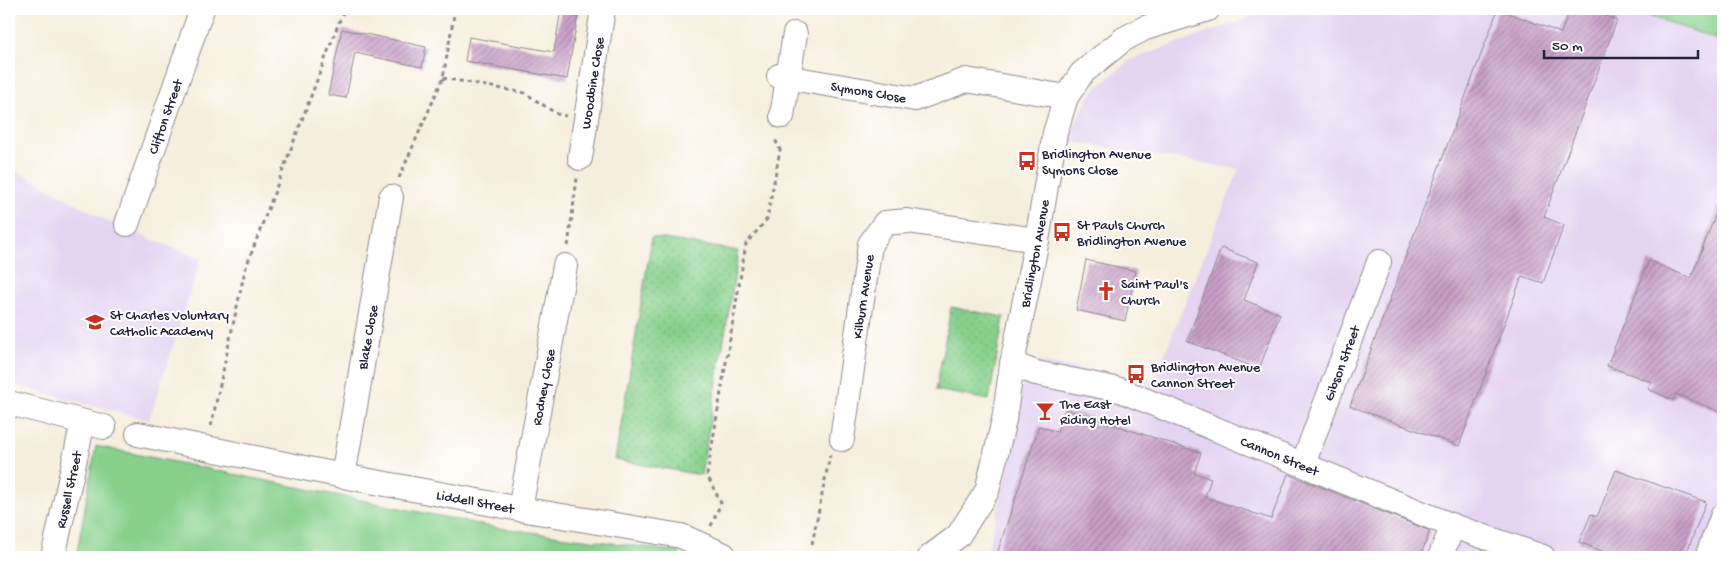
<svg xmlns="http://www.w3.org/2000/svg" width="1732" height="566" font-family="'Gochi Hand',sans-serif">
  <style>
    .built { fill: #e4d3f1 }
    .grass { fill: url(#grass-dots); stroke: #547964 }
    .park { fill: #87d08c; stroke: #547964 }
    .building { fill: url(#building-hatch) }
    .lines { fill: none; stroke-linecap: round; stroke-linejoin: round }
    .street-casing { stroke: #8c888c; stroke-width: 26 }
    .path { stroke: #8c888c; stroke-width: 3; stroke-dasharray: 4 4; stroke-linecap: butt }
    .street { stroke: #fff; stroke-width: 24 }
    .labels { text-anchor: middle; stroke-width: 4; stroke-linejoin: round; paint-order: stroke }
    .street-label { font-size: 14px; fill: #22223b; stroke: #fff }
    .poi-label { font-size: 14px; fill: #22223b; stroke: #fff; text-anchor: start }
  </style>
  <defs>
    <pattern id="grass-dots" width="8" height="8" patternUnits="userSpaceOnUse" patternTransform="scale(1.25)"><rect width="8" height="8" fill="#87d08c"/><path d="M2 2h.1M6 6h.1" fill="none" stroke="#74b27a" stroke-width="1.8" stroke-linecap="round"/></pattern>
    <pattern id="building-hatch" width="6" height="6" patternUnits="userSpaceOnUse" patternTransform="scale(1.25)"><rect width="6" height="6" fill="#c89fc7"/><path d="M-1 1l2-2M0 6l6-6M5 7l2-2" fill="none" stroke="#a281a3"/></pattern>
  </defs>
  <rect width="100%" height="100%" fill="#fff"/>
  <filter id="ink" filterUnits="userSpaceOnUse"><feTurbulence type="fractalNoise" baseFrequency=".02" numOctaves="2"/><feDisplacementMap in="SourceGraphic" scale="10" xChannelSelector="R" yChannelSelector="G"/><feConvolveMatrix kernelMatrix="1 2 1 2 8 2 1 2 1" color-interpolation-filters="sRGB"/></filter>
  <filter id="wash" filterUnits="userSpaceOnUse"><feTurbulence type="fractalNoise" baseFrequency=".0096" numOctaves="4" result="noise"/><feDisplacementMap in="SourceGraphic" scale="20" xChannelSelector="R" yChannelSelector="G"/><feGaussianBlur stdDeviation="1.12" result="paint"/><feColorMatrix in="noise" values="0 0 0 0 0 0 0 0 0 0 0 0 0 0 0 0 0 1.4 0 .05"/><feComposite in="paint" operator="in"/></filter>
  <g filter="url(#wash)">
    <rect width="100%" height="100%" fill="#f6eedc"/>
    <path class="built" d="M 1274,9 L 1629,9 L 1713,38 L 1723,44 L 1723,557 L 986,557 L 1006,477 L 1027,360 L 1154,380 L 1239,169 L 1067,141 L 1090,94 L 1128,61 Z
      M 9,169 L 27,176 L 109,222 L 201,259 L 149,420 L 9,384 Z"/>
    <path class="grass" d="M 652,237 L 739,251 L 701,475 L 615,460 Z
      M 951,307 L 1004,317 L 989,400 L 936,390 Z"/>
    <path class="park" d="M 1629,9 L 1723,9 L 1723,44 L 1713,38 Z
      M 96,446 L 493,527 L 680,552 L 679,557 L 76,557 Z"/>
    <g id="blocks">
      <path class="building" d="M 561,9 L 579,9 L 567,79 L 465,61 L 469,37 L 554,52 Z
        M 1498,9 L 1561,33 L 1570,9 L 1588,9 L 1617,20 L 1544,217 L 1564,225 L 1543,283 L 1522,276 L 1459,446 L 1350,406 Z
        M 342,29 L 426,47 L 422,67 L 355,53 L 346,98 L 328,95 Z
        M 1722,198 L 1723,199 L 1723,413 L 1676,394 L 1673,400 L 1648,389 L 1652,382 L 1607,366 L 1649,261 L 1691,278 Z
        M 1221,248 L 1258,262 L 1244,300 L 1280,314 L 1259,369 L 1187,341 Z
        M 1086,260 L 1136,271 L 1125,321 L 1076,310 Z
        M 1065,409 L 1201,453 L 1194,473 L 1211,479 L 1205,497 L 1271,519 L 1288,474 L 1430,531 L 1420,557 L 996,557 L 1039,426 L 1057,432 Z
        M 1616,470 L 1706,502 L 1685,557 L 1617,557 L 1579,542 L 1591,514 L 1597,517 Z"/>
    </g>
  </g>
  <g filter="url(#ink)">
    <use href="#blocks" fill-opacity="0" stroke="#8c888c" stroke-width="1"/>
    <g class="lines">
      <g class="street-casing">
        <g id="street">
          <path id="s1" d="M 779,76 L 915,99 L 966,80 L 1066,97"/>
          <path d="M 782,116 L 795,34"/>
          <path id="s2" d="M 580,158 L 603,9"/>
          <path id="s3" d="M 127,224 L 202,9"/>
          <path id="s4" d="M 1012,364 L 1036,373 L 1120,390 L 1453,526 L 1543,557"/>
          <path d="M 9,403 L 104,427"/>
          <path id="s5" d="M 138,434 L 343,476 L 520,509 L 681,536 L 724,555 L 725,557"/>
          <path id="s6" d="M 842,439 L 870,244 L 885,223 L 907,221 L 1037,240"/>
          <path id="s7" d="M 1303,464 L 1379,262"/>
          <path id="s8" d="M 343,476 L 391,197"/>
          <path id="s9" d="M 520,509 L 565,266"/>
          <path id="s10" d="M 53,557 L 83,422"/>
          <path id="s11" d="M 930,557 L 958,536 L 987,491 L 1004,420 L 1012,364 L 1037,240 L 1055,133 L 1066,97 L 1082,73 L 1124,39 L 1145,28 L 1208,9"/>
          <path d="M 1440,557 L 1453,526"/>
          <path d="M 1707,557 L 1723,515"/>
        </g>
      </g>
      <path class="path" d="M 443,78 L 525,93 L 557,114 L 566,116
        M 399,178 L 443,78 L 455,9
        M 568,246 L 577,178
        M 211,426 L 245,270 L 344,9
        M 711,526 L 721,503 L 707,475 L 746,244 L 767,219 L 780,150 L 774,137
        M 812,544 L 830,455"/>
      <use href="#street" class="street"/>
    </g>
  </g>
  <defs>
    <g id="bus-bare" transform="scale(1.5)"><path d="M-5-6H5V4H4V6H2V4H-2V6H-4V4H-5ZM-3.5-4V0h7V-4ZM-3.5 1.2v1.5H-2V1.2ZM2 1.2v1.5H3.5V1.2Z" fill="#c8321e" stroke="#fff" stroke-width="2.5" paint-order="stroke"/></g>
    <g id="church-bare" transform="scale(1.5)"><path d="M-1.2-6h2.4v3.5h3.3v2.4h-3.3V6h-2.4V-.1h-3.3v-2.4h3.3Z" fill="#c8321e" stroke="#fff" stroke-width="2.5" paint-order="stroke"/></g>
    <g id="school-bare" transform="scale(1.5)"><path d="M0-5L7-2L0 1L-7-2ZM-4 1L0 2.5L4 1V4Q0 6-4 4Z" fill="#c8321e" stroke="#fff" stroke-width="2.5" paint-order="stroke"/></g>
    <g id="bar-bare" transform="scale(1.5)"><path d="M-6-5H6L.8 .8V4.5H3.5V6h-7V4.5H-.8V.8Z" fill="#c8321e" stroke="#fff" stroke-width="2.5" paint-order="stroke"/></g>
  </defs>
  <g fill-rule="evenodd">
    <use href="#bus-bare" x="1027" y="161"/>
    <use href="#bus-bare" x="1062" y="232"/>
    <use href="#church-bare" x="1106" y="291"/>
    <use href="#school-bare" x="95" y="322"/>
    <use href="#bus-bare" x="1136" y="374"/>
    <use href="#bar-bare" x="1045" y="411"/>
  </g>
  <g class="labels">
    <g class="street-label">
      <text dy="5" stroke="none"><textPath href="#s2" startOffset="76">Woodbine Close</textPath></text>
      <text dy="5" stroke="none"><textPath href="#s1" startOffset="91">Symons Close</textPath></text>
      <text dy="5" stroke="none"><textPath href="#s3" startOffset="114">Clifton Street</textPath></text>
      <text dy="5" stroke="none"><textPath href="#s11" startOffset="331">Bridlington Avenue</textPath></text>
      <text dy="5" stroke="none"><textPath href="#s6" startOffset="144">Kilburn Avenue</textPath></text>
      <text dy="5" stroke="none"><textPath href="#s8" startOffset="141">Blake Close</textPath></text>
      <text dy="5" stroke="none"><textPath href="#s7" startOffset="108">Gibson Street</textPath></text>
      <text dy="5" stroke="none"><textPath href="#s9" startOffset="124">Rodney Close</textPath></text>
      <text dy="5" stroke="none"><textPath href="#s4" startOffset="284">Cannon Street</textPath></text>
      <text dy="5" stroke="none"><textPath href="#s10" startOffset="69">Russell Street</textPath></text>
      <text dy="5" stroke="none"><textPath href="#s5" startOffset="344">Liddell Street</textPath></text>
    </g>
    <g class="poi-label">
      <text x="1042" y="158">Bridlington Avenue<tspan x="1042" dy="16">Symons Close</tspan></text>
      <text x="1077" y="229">St Pauls Church<tspan x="1077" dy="16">Bridlington Avenue</tspan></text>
      <text x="1121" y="288">Saint Paul's<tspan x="1121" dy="16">Church</tspan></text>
      <text x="110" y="319">St Charles Voluntary<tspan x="110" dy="16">Catholic Academy</tspan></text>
      <text x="1151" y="371">Bridlington Avenue<tspan x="1151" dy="16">Cannon Street</tspan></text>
      <text x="1060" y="408">The East<tspan x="1060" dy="16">Riding Hotel</tspan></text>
    </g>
  </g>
  <rect width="1732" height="566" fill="none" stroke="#fff" stroke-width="30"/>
  <path d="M1544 50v8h154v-8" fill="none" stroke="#22223b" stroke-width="2.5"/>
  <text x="1552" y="50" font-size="15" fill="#22223b" stroke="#ffffff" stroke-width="4" paint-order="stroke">50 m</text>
</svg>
